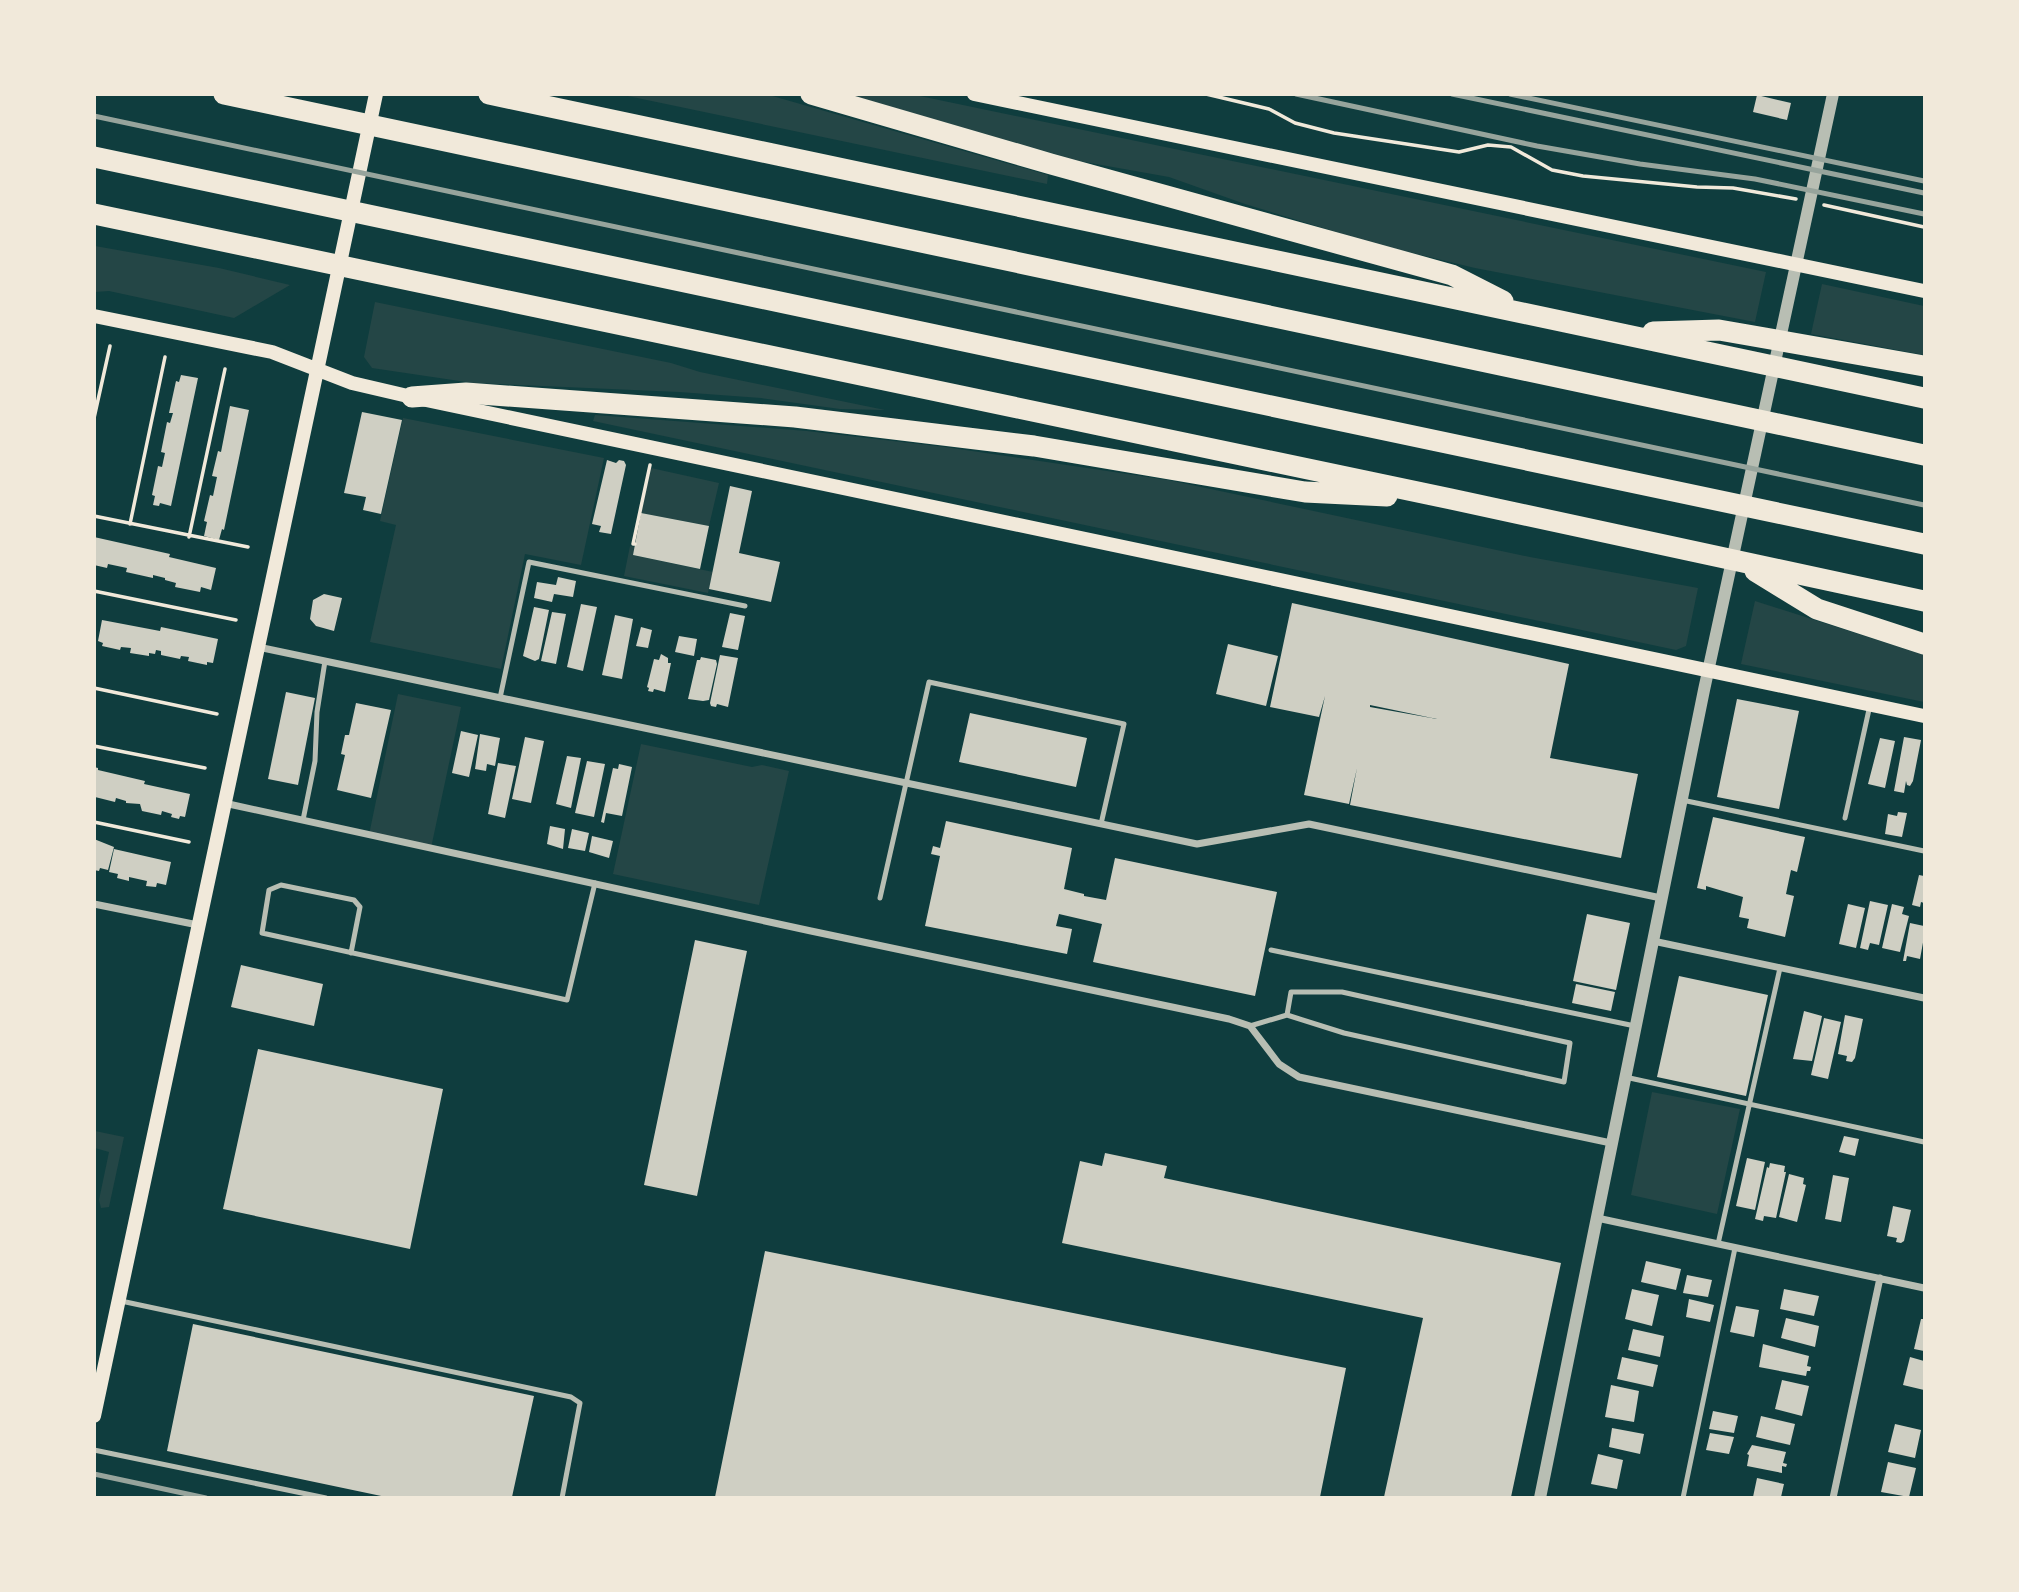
<svg xmlns="http://www.w3.org/2000/svg" width="2019" height="1592" font-family="'IBM Plex Sans',sans-serif">
  <style>
    .green { fill: #244646 }
    .building { fill: #cfcfc3; fill-rule: evenodd }
    .lines { fill: none; stroke-linecap: round; stroke-linejoin: round }
    .path { stroke: #f1e9da; stroke-width: 3.5 }
    .service { stroke: #b8beb3; stroke-width: 5 }
    .minor { stroke: #b8beb3; stroke-width: 7 }
    .tertiary { stroke: #b8beb3; stroke-width: 12 }
    .secondary { stroke: #f1e9da; stroke-width: 14 }
    .motorway { stroke: #f1e9da; stroke-width: 21 }
    .rail { stroke: #97a49c; stroke-width: 5 }
  </style>
  <rect width="100%" height="100%" fill="#0f3d3e"/>
  <path class="green" d="M 623,95 L 769,95 L 1048,175 L 1047,184 Z
    M 850,95 L 915,95 L 1766,272 L 1755,322 L 1475,268 L 1375,244 L 1245,204 L 1169,177 L 1079,161 Z
    M 95,246 L 219,268 L 290,285 L 234,318 L 109,291 L 95,292 Z
    M 1822,284 L 1924,306 L 1924,355 L 1811,334 Z
    M 375,302 L 671,363 L 700,372 L 885,410 L 840,409 L 761,398 L 679,392 L 473,383 L 372,368 L 364,357 Z
    M 595,415 L 807,431 L 945,447 L 1168,480 L 1530,557 L 1698,588 L 1686,646 L 1676,650 L 593,421 Z
    M 403,418 L 604,458 L 581,565 L 525,554 L 501,669 L 370,642 L 396,525 L 380,521 Z
    M 651,468 L 719,483 L 709,526 L 641,513 Z
    M 630,546 L 635,547 L 633,555 L 713,572 L 708,593 L 624,576 Z
    M 1755,601 L 1924,655 L 1924,702 L 1741,664 Z
    M 398,694 L 461,707 L 431,848 L 369,835 Z
    M 641,744 L 752,767 L 762,765 L 789,771 L 759,905 L 613,874 Z
    M 1652,1092 L 1740,1109 L 1717,1214 L 1631,1195 Z
    M 95,1131 L 124,1137 L 109,1207 L 101,1208 L 99,1200 L 109,1152 L 95,1148 Z"/>
  <path class="building" d="M 1757,95 L 1791,103 L 1787,120 L 1753,112 Z
    M 181,375 L 198,378 L 171,506 L 160,503 L 159,506 L 153,505 L 155,496 L 152,495 L 158,466 L 162,467 L 165,453 L 161,452 L 167,422 L 170,423 L 173,413 L 169,413 L 176,381 L 179,382 Z
    M 230,406 L 249,410 L 224,530 L 222,529 L 219,540 L 204,536 L 207,522 L 204,521 L 210,495 L 213,496 L 217,477 L 212,476 L 218,451 L 221,452 Z
    M 362,412 L 402,420 L 381,514 L 363,510 L 366,497 L 344,493 Z
    M 607,460 L 616,463 L 619,460 L 624,461 L 626,465 L 611,534 L 599,532 L 601,526 L 592,524 Z
    M 730,486 L 752,491 L 739,553 L 780,562 L 771,602 L 709,589 Z
    M 641,513 L 709,526 L 700,569 L 633,555 Z
    M 94,537 L 170,554 L 169,557 L 216,568 L 211,590 L 201,587 L 200,592 L 175,587 L 176,583 L 165,580 L 165,578 L 153,575 L 153,578 L 126,572 L 127,568 L 108,564 L 107,568 L 94,565 Z
    M 558,577 L 576,581 L 573,597 L 554,594 L 552,602 L 534,598 L 537,582 L 556,585 Z
    M 324,594 L 342,598 L 334,631 L 316,626 L 310,619 L 313,600 Z
    M 1292,603 L 1569,664 L 1550,758 L 1638,774 L 1621,858 L 1350,805 L 1357,768 L 1349,804 L 1304,795 L 1325,696 L 1319,717 L 1270,707 ZM 1370,705 L 1437,719 L 1370,707 Z
    M 581,604 L 597,607 L 583,671 L 567,667 Z
    M 534,607 L 549,610 L 539,659 L 535,661 L 523,656 Z
    M 552,612 L 566,614 L 556,664 L 541,661 Z
    M 730,613 L 745,616 L 738,650 L 722,647 Z
    M 615,615 L 633,619 L 622,679 L 602,675 Z
    M 102,620 L 160,631 L 161,627 L 218,639 L 213,663 L 207,662 L 207,665 L 188,661 L 189,657 L 181,656 L 180,659 L 161,655 L 161,651 L 156,650 L 155,654 L 149,653 L 149,656 L 130,653 L 131,648 L 121,647 L 120,650 L 102,646 L 103,643 L 98,641 Z
    M 641,627 L 652,630 L 648,648 L 636,646 Z
    M 679,636 L 697,639 L 694,656 L 675,652 Z
    M 1228,644 L 1278,656 L 1266,706 L 1216,694 Z
    M 661,654 L 668,658 L 668,663 L 671,663 L 665,692 L 654,689 L 653,692 L 648,691 L 649,688 L 647,687 L 654,659 L 659,660 Z
    M 720,655 L 738,658 L 728,707 L 717,704 L 716,707 L 711,706 L 710,703 Z
    M 701,657 L 716,660 L 717,664 L 709,700 L 703,701 L 688,699 L 697,660 L 700,660 Z
    M 286,692 L 315,698 L 298,785 L 268,779 Z
    M 1737,699 L 1799,711 L 1779,809 L 1717,797 Z
    M 356,703 L 391,710 L 371,798 L 337,790 L 345,755 L 341,754 L 345,735 L 349,735 Z
    M 970,713 L 1087,738 L 1076,787 L 959,762 Z
    M 461,731 L 478,735 L 469,777 L 452,773 Z
    M 480,734 L 500,738 L 495,766 L 487,764 L 486,771 L 475,769 Z
    M 525,737 L 544,741 L 531,803 L 512,799 Z
    M 1904,737 L 1921,740 L 1913,781 L 1910,786 L 1907,785 L 1906,781 L 1904,793 L 1894,791 Z
    M 1880,738 L 1895,741 L 1885,788 L 1868,784 Z
    M 567,756 L 581,758 L 571,808 L 556,804 Z
    M 587,761 L 605,764 L 594,817 L 575,813 Z
    M 498,763 L 516,766 L 505,818 L 488,814 Z
    M 619,764 L 632,767 L 622,816 L 606,813 L 604,823 L 601,822 L 613,768 L 618,769 Z
    M 94,767 L 98,768 L 98,770 L 145,781 L 144,784 L 190,794 L 185,817 L 180,816 L 179,819 L 171,817 L 172,814 L 162,811 L 161,815 L 142,811 L 140,804 L 126,803 L 126,801 L 116,798 L 115,802 L 95,797 Z
    M 1898,812 L 1907,813 L 1902,837 L 1885,834 L 1888,814 L 1897,816 Z
    M 1713,817 L 1805,837 L 1797,872 L 1791,870 L 1786,894 L 1794,896 L 1785,937 L 1747,928 L 1749,919 L 1739,917 L 1743,897 L 1706,886 L 1706,890 L 1697,888 Z
    M 946,821 L 1072,848 L 1064,889 L 1084,894 L 1084,896 L 1106,900 L 1115,858 L 1277,892 L 1255,996 L 1093,962 L 1102,924 L 1059,914 L 1056,926 L 1072,929 L 1067,954 L 925,926 L 940,856 L 931,854 L 933,846 L 940,848 Z
    M 550,826 L 565,829 L 563,849 L 547,844 Z
    M 572,829 L 589,833 L 585,851 L 568,848 Z
    M 592,836 L 613,841 L 609,858 L 589,852 Z
    M 94,839 L 114,847 L 108,870 L 100,868 L 99,871 L 94,870 Z
    M 114,849 L 171,862 L 166,885 L 157,883 L 156,887 L 146,886 L 147,881 L 129,877 L 129,881 L 117,878 L 118,874 L 109,872 Z
    M 1919,875 L 1924,876 L 1924,903 L 1921,902 L 1920,907 L 1912,905 Z
    M 1870,901 L 1888,905 L 1879,945 L 1870,943 L 1868,950 L 1860,948 Z
    M 1848,904 L 1865,908 L 1856,948 L 1839,944 Z
    M 1892,904 L 1904,907 L 1902,914 L 1909,916 L 1900,952 L 1882,948 Z
    M 1587,914 L 1630,923 L 1616,990 L 1573,981 Z
    M 1910,923 L 1924,926 L 1924,937 L 1920,959 L 1907,956 L 1906,961 L 1903,961 Z
    M 695,940 L 747,951 L 697,1196 L 644,1185 Z
    M 241,965 L 323,984 L 314,1026 L 231,1007 Z
    M 1679,976 L 1768,995 L 1746,1096 L 1657,1077 Z
    M 1576,984 L 1615,992 L 1611,1011 L 1572,1003 Z
    M 1804,1011 L 1822,1016 L 1812,1061 L 1793,1059 Z
    M 1845,1015 L 1863,1019 L 1855,1058 L 1852,1062 L 1846,1061 L 1847,1056 L 1838,1054 Z
    M 1824,1018 L 1841,1022 L 1828,1079 L 1811,1075 Z
    M 258,1049 L 443,1089 L 410,1249 L 223,1209 Z
    M 1844,1136 L 1859,1139 L 1855,1156 L 1839,1152 Z
    M 1105,1153 L 1167,1166 L 1164,1178 L 1561,1263 L 1511,1497 L 1384,1497 L 1423,1318 L 1062,1243 L 1080,1161 L 1102,1166 Z
    M 1747,1158 L 1765,1162 L 1755,1210 L 1736,1206 Z
    M 1770,1163 L 1785,1166 L 1784,1172 L 1786,1172 L 1776,1218 L 1764,1216 L 1763,1221 L 1755,1219 L 1767,1167 L 1769,1168 Z
    M 1789,1174 L 1804,1178 L 1803,1184 L 1806,1185 L 1797,1222 L 1779,1217 Z
    M 1833,1175 L 1849,1178 L 1841,1222 L 1825,1219 Z
    M 1893,1206 L 1911,1210 L 1904,1241 L 1901,1243 L 1896,1242 L 1897,1238 L 1887,1236 Z
    M 765,1251 L 1346,1368 L 1320,1497 L 715,1497 Z
    M 1646,1261 L 1681,1269 L 1676,1290 L 1641,1282 Z
    M 1687,1275 L 1712,1280 L 1708,1297 L 1683,1293 Z
    M 1632,1289 L 1659,1295 L 1652,1326 L 1625,1319 Z
    M 1784,1289 L 1819,1296 L 1814,1316 L 1780,1309 Z
    M 1689,1299 L 1714,1305 L 1710,1322 L 1686,1317 Z
    M 1736,1306 L 1759,1310 L 1754,1337 L 1730,1332 Z
    M 1786,1318 L 1819,1326 L 1815,1347 L 1781,1338 Z
    M 1921,1319 L 1924,1319 L 1924,1351 L 1914,1349 Z
    M 193,1324 L 534,1396 L 512,1497 L 386,1497 L 167,1451 Z
    M 1633,1329 L 1664,1336 L 1660,1357 L 1628,1350 Z
    M 1763,1344 L 1809,1356 L 1807,1366 L 1811,1367 L 1810,1371 L 1807,1371 L 1806,1376 L 1759,1367 Z
    M 1622,1357 L 1658,1365 L 1653,1387 L 1617,1379 Z
    M 1910,1357 L 1924,1361 L 1924,1390 L 1903,1385 Z
    M 1782,1380 L 1809,1386 L 1802,1416 L 1775,1409 Z
    M 1611,1385 L 1639,1391 L 1634,1422 L 1605,1417 Z
    M 1713,1411 L 1738,1416 L 1734,1433 L 1709,1429 Z
    M 1761,1416 L 1795,1424 L 1790,1445 L 1756,1437 Z
    M 1895,1424 L 1921,1430 L 1915,1458 L 1888,1452 Z
    M 1612,1428 L 1644,1434 L 1640,1454 L 1609,1447 Z
    M 1710,1433 L 1734,1437 L 1729,1454 L 1706,1450 Z
    M 1752,1445 L 1786,1452 L 1783,1463 L 1787,1464 L 1786,1467 L 1782,1466 L 1782,1473 L 1747,1466 L 1749,1455 L 1747,1454 Z
    M 1598,1454 L 1623,1460 L 1617,1489 L 1591,1484 Z
    M 1888,1462 L 1916,1468 L 1909,1497 L 1881,1492 Z
    M 1757,1478 L 1784,1484 L 1781,1497 L 1753,1497 Z"/>
  <g class="lines">
    <path class="path" d="M 1206,94 L 1269,109 L 1295,123 L 1334,133 L 1459,152 L 1488,145 L 1511,147 L 1552,170 L 1583,176 L 1697,187 L 1733,188 L 1796,199
      M 1824,205 L 1924,227
      M 94,418 L 110,346
      M 94,516 L 248,547
      M 130,524 L 165,357
      M 189,537 L 225,369
      M 635,544 L 633,544 L 650,465
      M 94,591 L 236,620
      M 94,688 L 217,714
      M 94,746 L 205,768
      M 94,822 L 189,842"/>
    <path class="service" d="M 500,698 L 529,562 L 745,606
      M 1682,800 L 1924,851
      M 1845,818 L 1870,705
      M 303,820 L 315,761 L 317,712 L 325,661
      M 880,898 L 929,682 L 1124,724 L 1101,824
      M 1271,950 L 1635,1026
      M 351,953 L 360,907 L 354,900 L 281,885 L 269,890 L 262,933 L 567,1000 L 595,883
      M 1250,1026 L 1287,1015 L 1344,1033 L 1564,1082 L 1570,1043 L 1342,992 L 1291,992 L 1287,1015
      M 1625,1077 L 1924,1142
      M 1718,1244 L 1780,968
      M 121,1301 L 571,1397 L 580,1403 L 562,1498
      M 94,1450 L 326,1498
      M 1683,1498 L 1735,1248"/>
    <path class="minor" d="M 258,647 L 1197,844 L 1309,824 L 1661,898
      M 224,803 L 811,931 L 1229,1019 L 1250,1026 L 1279,1064 L 1299,1077 L 1611,1143
      M 94,904 L 198,925
      M 1653,941 L 1924,998
      M 1597,1218 L 1924,1288
      M 1833,1498 L 1880,1278"/>
    <path class="tertiary" d="M 1540,1498 L 1704,690 L 1833,94"/>
    <path class="secondary" d="M 974,94 L 1924,291
      M 94,316 L 272,352 L 352,383 L 412,397 L 1924,716
      M 94,1416 L 376,94"/>
    <path class="motorway" d="M 224,94 L 1924,455
      M 489,94 L 1924,398
      M 811,94 L 1051,164 L 1452,275 L 1503,301
      M 94,157 L 1924,544
      M 94,214 L 1451,499 L 1924,601
      M 1653,332 L 1719,330 L 1924,366
      M 412,397 L 466,393 L 795,417 L 1034,446 L 1305,492 L 1387,496
      M 1755,571 L 1817,609 L 1924,644"/>
    <path class="rail" d="M 1296,94 L 1537,146 L 1640,164 L 1755,179 L 1924,214
      M 1452,94 L 1924,193
      M 1510,94 L 1924,181
      M 94,116 L 1924,505
      M 94,1474 L 206,1498"/>
  </g>
  <rect width="2019" height="1592" fill="none" stroke="#f1e9da" stroke-width="192"/>
</svg>
